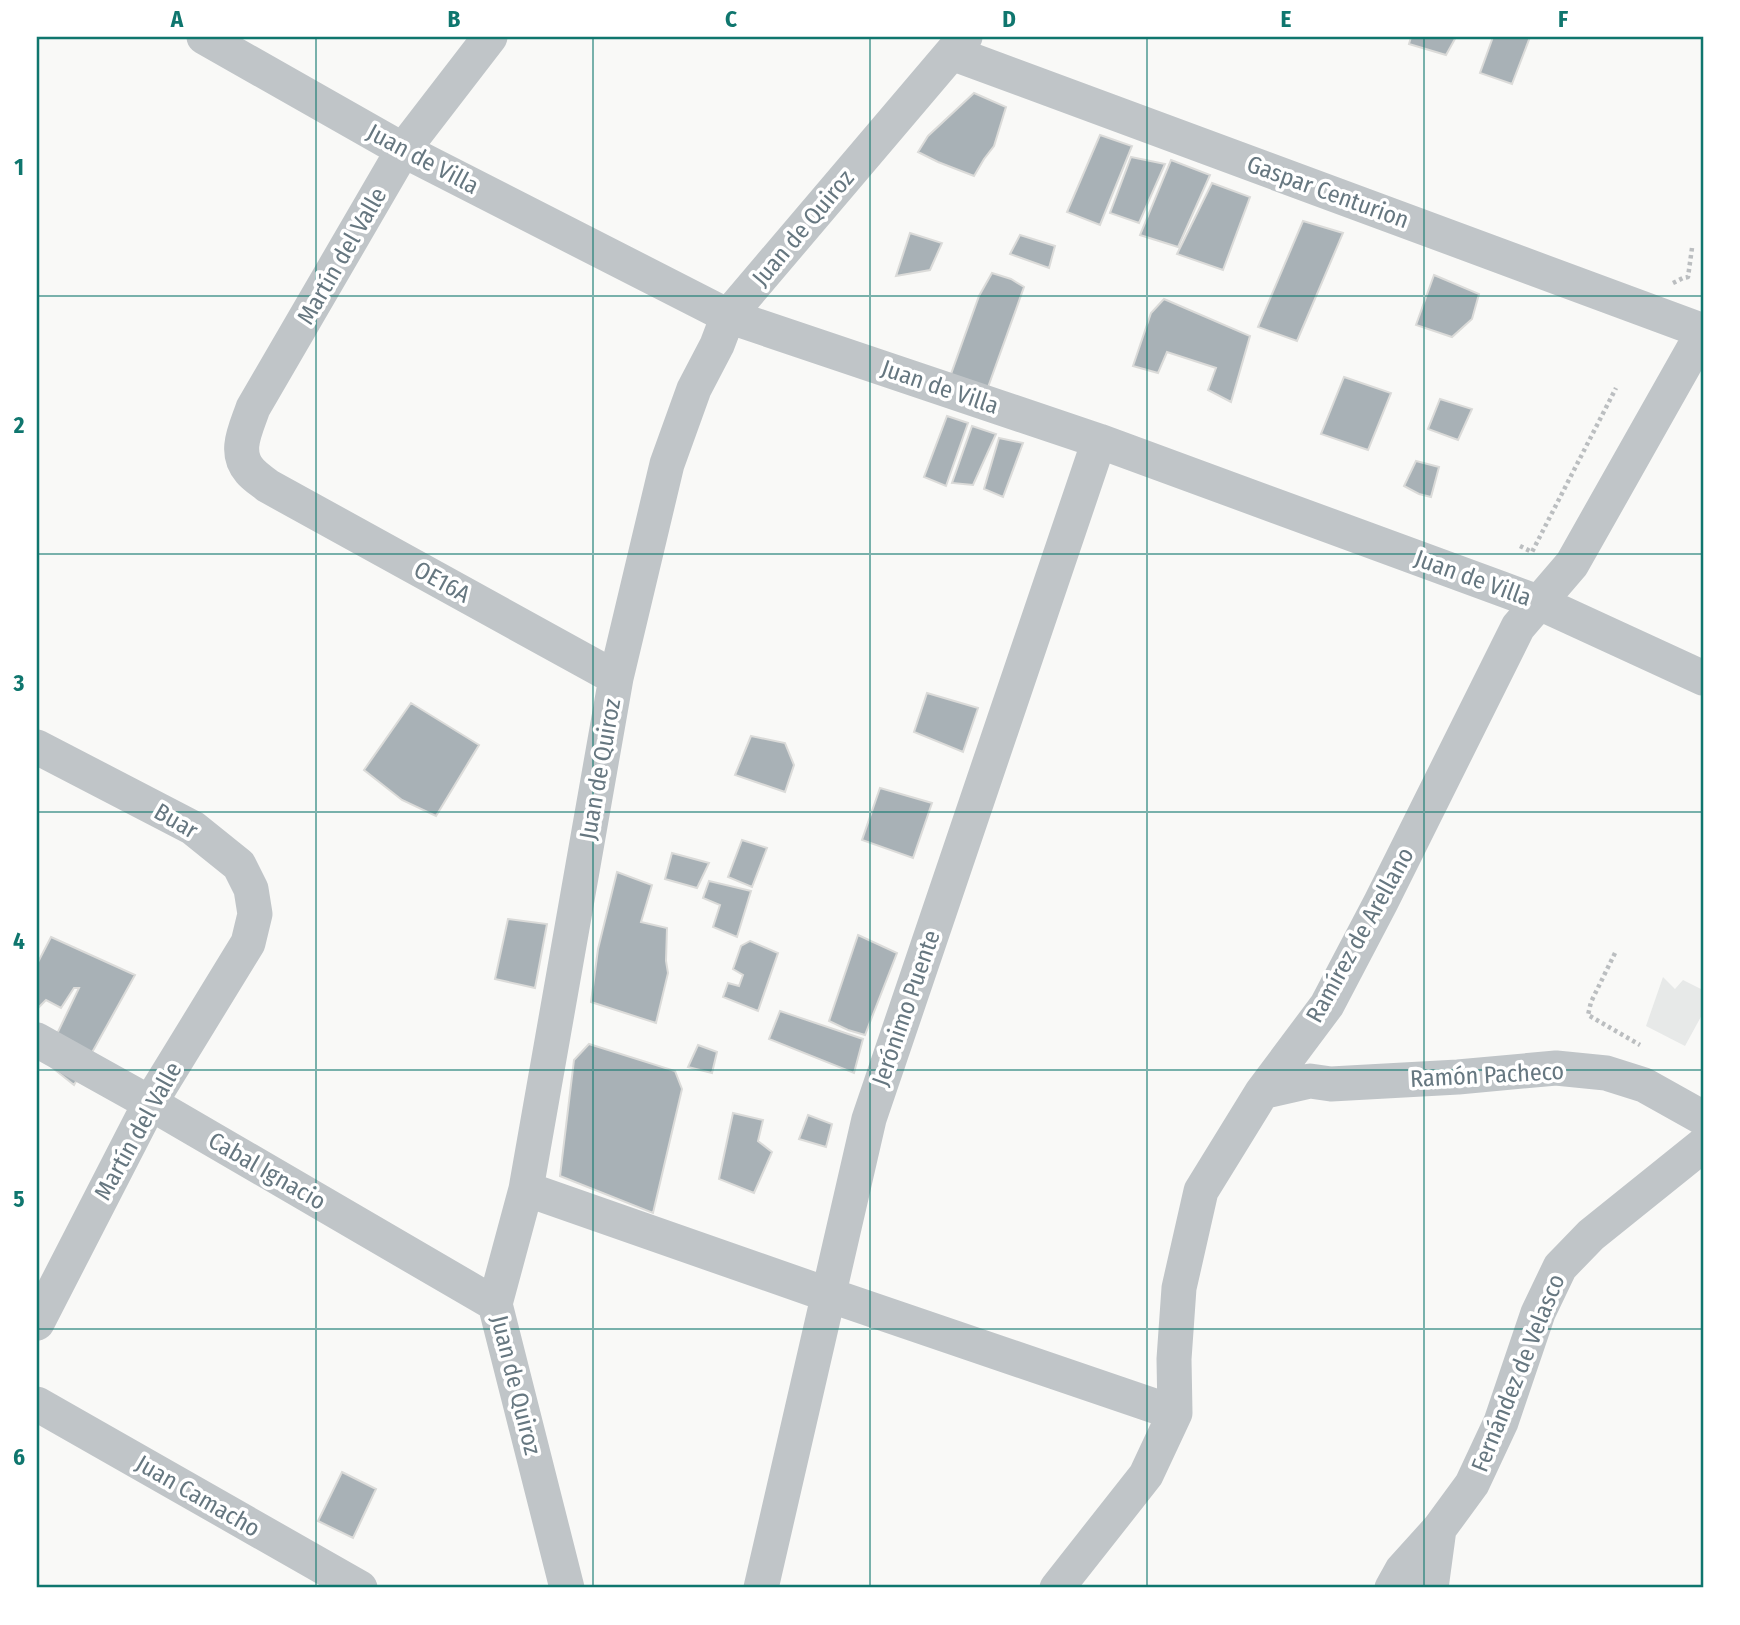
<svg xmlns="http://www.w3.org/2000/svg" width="1740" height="1625" font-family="'Fira Sans Condensed',sans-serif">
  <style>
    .built { fill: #e7e9e8 }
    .building { fill: #a8b1b6; stroke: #dbdbd9; stroke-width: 2 }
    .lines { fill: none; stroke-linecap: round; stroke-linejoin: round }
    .path { stroke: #bbbec0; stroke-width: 4.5; stroke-dasharray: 3.5 3.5; stroke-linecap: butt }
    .minor { stroke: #c0c5c8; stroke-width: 35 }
    .grid { fill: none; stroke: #0f766e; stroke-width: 2; stroke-opacity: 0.55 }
    .labels { text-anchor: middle; stroke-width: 7; stroke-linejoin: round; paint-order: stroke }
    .street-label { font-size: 24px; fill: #667780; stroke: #fff }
    .neatline { fill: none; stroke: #0f766e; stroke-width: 2.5 }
    .grid-label { font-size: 23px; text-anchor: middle; font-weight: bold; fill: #0f766e }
  </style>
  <rect width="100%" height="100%" fill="#f9f9f7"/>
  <path class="built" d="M 1663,977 L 1675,989 L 1683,980 L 1703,990 L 1703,1013 L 1685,1046 L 1646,1026 Z"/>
  <path class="building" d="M 1411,37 L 1456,37 L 1446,55 L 1409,44 Z
    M 1493,37 L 1530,37 L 1512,84 L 1480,73 Z
    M 974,93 L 1006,107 L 994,146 L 984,159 L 974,176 L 938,162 L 918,152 L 928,136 Z
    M 1100,135 L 1132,146 L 1100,225 L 1067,212 Z
    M 1131,157 L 1165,164 L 1139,223 L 1110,213 Z
    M 1171,160 L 1210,175 L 1178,247 L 1140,235 Z
    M 1212,183 L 1250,197 L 1223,270 L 1177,254 Z
    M 1303,221 L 1343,233 L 1297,341 L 1258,327 Z
    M 910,233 L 942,243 L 930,270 L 896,276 Z
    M 1020,235 L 1055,246 L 1049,268 L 1010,254 Z
    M 992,273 L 1011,279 L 1024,287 L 987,390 L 950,377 L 979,296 Z
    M 1434,275 L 1479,294 L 1472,319 L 1452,337 L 1416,325 Z
    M 1164,299 L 1250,336 L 1231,402 L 1208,390 L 1216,368 L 1167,352 L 1158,373 L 1133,366 L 1151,313 Z
    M 1344,377 L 1391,393 L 1368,450 L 1321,434 Z
    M 1440,399 L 1472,409 L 1458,440 L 1428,429 Z
    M 947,416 L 968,423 L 946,486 L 924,477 Z
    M 972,426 L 996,434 L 973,485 L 952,483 Z
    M 999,438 L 1023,443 L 1003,497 L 984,489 Z
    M 1416,461 L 1439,467 L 1431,497 L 1419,494 L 1404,486 Z
    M 927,693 L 978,708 L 963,752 L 914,732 Z
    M 411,703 L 479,745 L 436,816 L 402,800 L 364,770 Z
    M 751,736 L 785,743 L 794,765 L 785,792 L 735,775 Z
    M 880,788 L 932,803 L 913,858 L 862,840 Z
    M 742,840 L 767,848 L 752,887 L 728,877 Z
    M 672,853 L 709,863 L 697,888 L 665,879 Z
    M 617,872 L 652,885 L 641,922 L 667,928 L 666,961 L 668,973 L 656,1023 L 591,1002 L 598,949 Z
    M 709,881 L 751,891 L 737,937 L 713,927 L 720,905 L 703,898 Z
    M 508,919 L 547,924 L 535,988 L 495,979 Z
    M 858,935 L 897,953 L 865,1035 L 848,1030 L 829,1021 Z
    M 51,937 L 135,975 L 74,1085 L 44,1061 L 79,988 L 74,988 L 61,1008 L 46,1000 L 37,1009 L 37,964 Z
    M 750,941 L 778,953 L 758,1011 L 723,997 L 728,983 L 739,986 L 743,975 L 733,969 L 741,946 Z
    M 780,1011 L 863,1039 L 854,1073 L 769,1039 Z
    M 589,1044 L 675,1071 L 682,1089 L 653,1213 L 560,1176 L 574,1060 Z
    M 698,1045 L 717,1052 L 712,1073 L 688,1067 Z
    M 733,1113 L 763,1120 L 758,1141 L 772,1152 L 754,1193 L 719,1179 Z
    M 808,1115 L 832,1124 L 826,1147 L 799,1139 Z
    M 342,1472 L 376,1489 L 353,1538 L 318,1521 Z"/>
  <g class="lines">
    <path class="path" d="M 1673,283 L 1683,278 L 1688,277 L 1692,248
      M 1520,546 L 1532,552 L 1616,388
      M 1615,953 L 1591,1002 L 1588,1015 L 1640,1045"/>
    <path class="minor" d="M 204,37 L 403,150 L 728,316 L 1099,441 L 1502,589 L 1540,603 L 1703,678
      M 490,37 L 403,150 L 253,408 C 246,429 233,452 250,471 C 255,477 262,481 268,486 L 616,678
      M 952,53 L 1703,331
      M 37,747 L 193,828 L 239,865 L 251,889 L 255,914 L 248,943 L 150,1103 L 37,1323
      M 37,1040 L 150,1103 L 495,1304
      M 1262,1092 L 1310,1081 L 1331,1084 L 1458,1077 L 1556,1068 L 1606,1073 L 1644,1085 L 1703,1118
      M 526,1189 L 829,1295 L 1175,1413
      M 37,1404 L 360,1588
      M 567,1588 L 495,1304 L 526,1189 L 616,678 L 667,464 L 694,389 L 717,345 L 728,316 L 965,37
      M 761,1588 L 869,1119 L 1099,441
      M 1057,1588 L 1146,1475 L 1175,1413 L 1174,1359 L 1179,1288 L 1201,1191 L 1262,1092 L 1327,1005 L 1381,902 L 1518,627 L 1572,564 L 1703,332
      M 1392,1588 L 1402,1570 L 1439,1529 L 1472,1484 L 1501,1422 L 1538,1313 L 1560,1267 L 1591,1235 L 1703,1145
      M 1431,1588 L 1439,1529"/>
  </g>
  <path class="grid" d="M 316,37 L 316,1588M 593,37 L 593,1588M 870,37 L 870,1588M 1147,37 L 1147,1588M 1424,37 L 1424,1588M 37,296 L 1703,296M 37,554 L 1703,554M 37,812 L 1703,812M 37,1070 L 1703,1070M 37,1329 L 1703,1329"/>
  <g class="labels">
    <g class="street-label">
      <text transform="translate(423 159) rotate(28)" y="8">Juan de Villa</text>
      <text transform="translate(1328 192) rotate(20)" y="8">Gaspar Centurion</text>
      <text transform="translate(803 228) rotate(-50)" y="8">Juan de Quiroz</text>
      <text transform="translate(342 256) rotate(-60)" y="8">Martín del Valle</text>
      <text transform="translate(940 387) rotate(19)" y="8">Juan de Villa</text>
      <text transform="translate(1473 578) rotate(20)" y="8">Juan de Villa</text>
      <text transform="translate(442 582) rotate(29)" y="8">OE16A</text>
      <text transform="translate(600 769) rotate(-80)" y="8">Juan de Quiroz</text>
      <text transform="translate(176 821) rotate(30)" y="8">Buar</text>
      <text transform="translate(1360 935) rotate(-61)" y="8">Ramírez de Arellano</text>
      <text transform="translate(906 1008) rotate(-71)" y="8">Jerónimo Puente</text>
      <text transform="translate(1487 1075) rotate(-3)" y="8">Ramón Pacheco</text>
      <text transform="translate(138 1131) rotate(-61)" y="8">Martín del Valle</text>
      <text transform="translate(267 1171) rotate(30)" y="8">Cabal Ignacio</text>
      <text transform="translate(1518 1373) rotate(-68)" y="8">Fernández de Velasco</text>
      <text transform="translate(516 1385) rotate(76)" y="8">Juan de Quiroz</text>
      <text transform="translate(198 1496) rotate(30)" y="8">Juan Camacho</text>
    </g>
  </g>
  <rect width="1740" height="1625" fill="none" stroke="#ffffff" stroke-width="77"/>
  <rect x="38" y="38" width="1664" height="1548" class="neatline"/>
  <g class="grid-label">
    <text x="177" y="27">A</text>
    <text x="454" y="27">B</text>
    <text x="731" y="27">C</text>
    <text x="1009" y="27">D</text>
    <text x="1286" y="27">E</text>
    <text x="1563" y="27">F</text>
    <text x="19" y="175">1</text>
    <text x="19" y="433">2</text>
    <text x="19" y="691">3</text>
    <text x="19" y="949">4</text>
    <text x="19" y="1207">5</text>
    <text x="19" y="1465">6</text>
  </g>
</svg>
